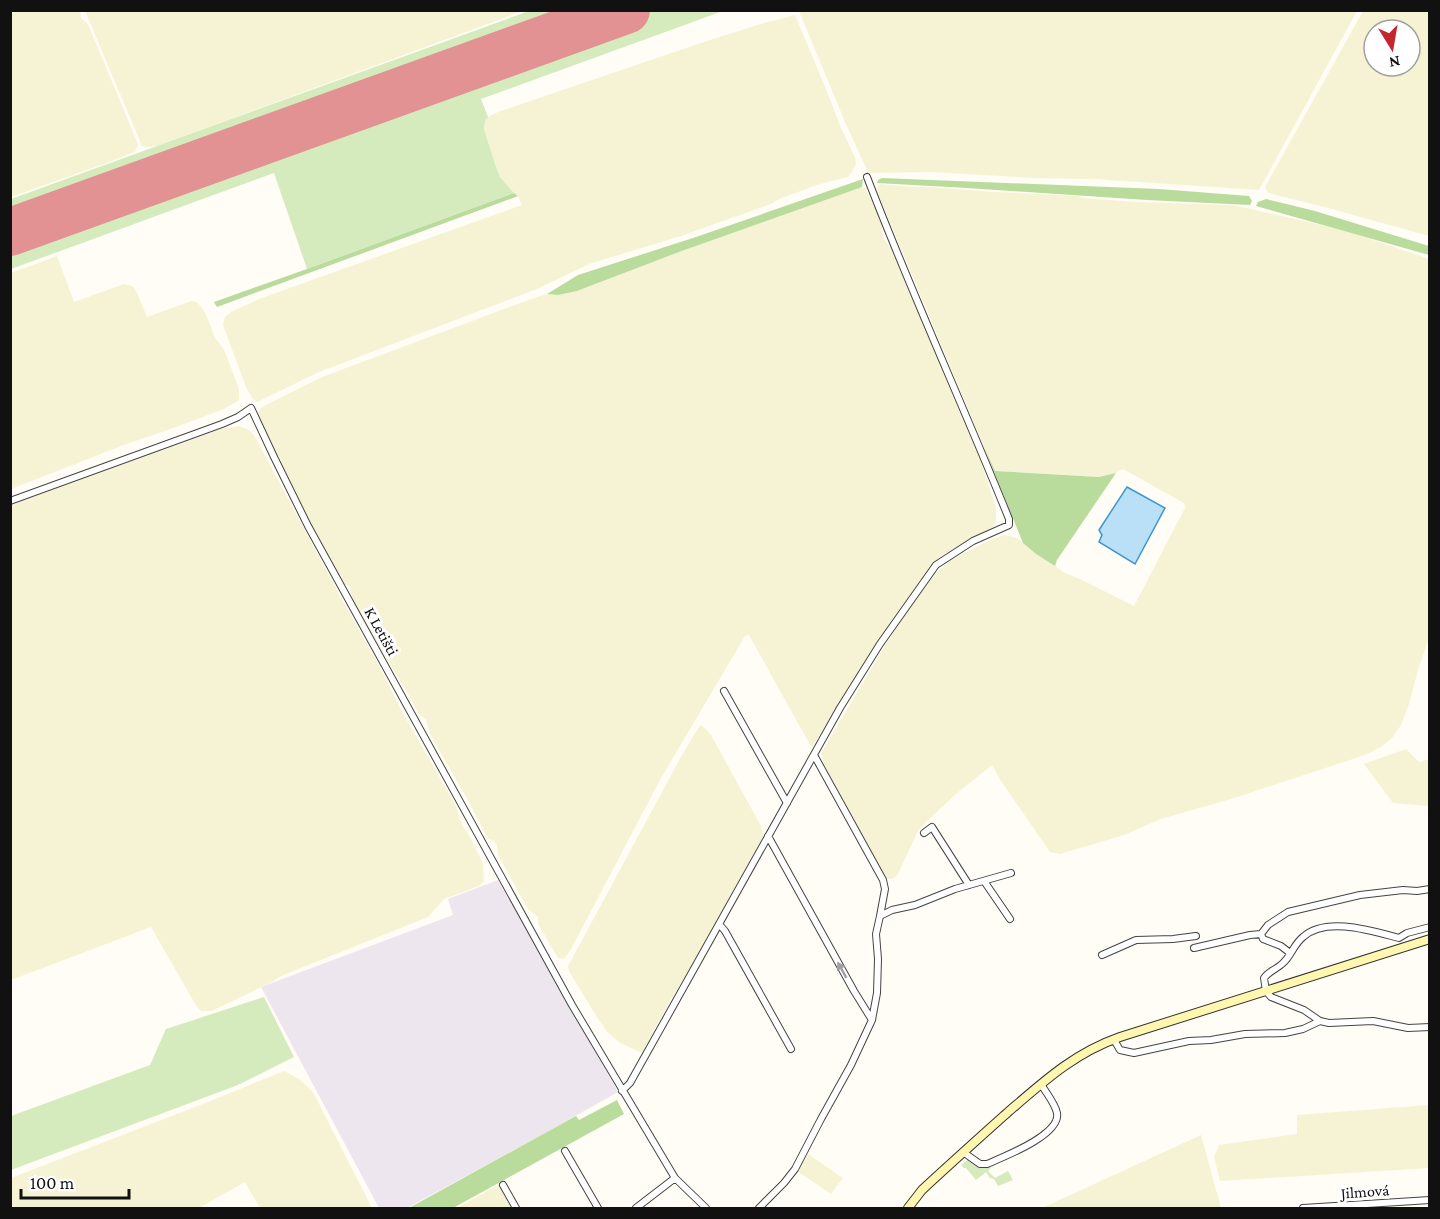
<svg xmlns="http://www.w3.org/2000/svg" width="1440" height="1219" font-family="'Crimson Pro',serif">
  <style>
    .industrial { fill: #eee6ef }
    .farmland { fill: #f6f3d4; fill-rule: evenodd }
    .green { fill: #d5ebbd }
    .forest { fill: #b9dc9c }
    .water { fill: #b9e0f7; stroke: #3f96cf; stroke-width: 1.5 }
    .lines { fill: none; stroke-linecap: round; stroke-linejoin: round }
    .runway { stroke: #e29292; stroke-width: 48 }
    .street-casing { stroke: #444; stroke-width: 8 }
    .secondary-casing { stroke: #333; stroke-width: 10 }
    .street { stroke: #fff; stroke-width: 6 }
    .secondary { stroke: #fff6b0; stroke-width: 8 }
    .oneway { fill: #a0a0a0 }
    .labels { text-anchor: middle; stroke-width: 6; stroke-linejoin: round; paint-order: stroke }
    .street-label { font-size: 16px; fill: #111; stroke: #fff }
  </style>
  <rect width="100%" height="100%" fill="#fffdf5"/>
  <path class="industrial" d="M 498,880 L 618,1092 L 540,1136 L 407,1208 L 379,1208 L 261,987 L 453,915 L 448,899 Z"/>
  <path class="farmland" d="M 20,10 L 80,11 L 81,18 L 88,24 L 138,144 L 135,152 L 104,164 L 11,197 L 10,14 Z
    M 85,11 L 523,11 L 157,146 L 146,147 L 142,146 Z
    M 799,11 L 1357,11 L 1259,190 L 1093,179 L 1035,178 L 929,172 L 871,173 L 868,172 L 845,122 Z
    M 1363,11 L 1429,11 L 1429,236 L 1328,208 L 1268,193 L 1265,187 ZM 1374,30 L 1410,30 L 1410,66 L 1374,66 Z
    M 795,15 L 828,94 L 841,128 L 855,157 L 856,164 L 852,172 L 847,177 L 817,185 L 779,199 L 771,204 L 681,236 L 589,264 L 537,289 L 319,372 L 257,402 L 252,398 L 246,387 L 223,325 L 225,317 L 231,312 L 259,299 L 522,205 L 518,196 L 512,191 L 500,177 L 495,164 L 484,129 L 485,121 L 488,117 L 498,112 L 710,40 L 764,23 Z
    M 881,184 L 909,187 L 928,187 L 995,192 L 1078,196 L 1084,198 L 1136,202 L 1233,205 L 1326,226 L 1365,237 L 1429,259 L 1429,638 L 1418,670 L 1409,704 L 1401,725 L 1392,738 L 1381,747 L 1365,755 L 1231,799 L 1161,819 L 1124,835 L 1060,854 L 1050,852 L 1001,781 L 992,765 L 957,793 L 926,822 L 918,831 L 897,876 L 892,879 L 887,878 L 884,875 L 824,764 L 821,753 L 886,644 L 914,601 L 937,572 L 950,560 L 992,539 L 1005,535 L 1017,538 L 1036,554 L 1053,564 L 1063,572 L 1080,579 L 1134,606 L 1185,508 L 1184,503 L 1123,469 L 1113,474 L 1099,477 L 994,471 L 879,196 L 877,189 L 878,186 Z
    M 858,187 L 865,188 L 880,218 L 884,239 L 892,250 L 981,461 L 996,508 L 996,522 L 993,527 L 941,556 L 925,574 L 893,619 L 812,747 L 809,743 L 749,635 L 745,636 L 660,780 L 570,951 L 565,958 L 562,959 L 558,958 L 538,924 L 538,917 L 528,909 L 498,855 L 497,845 L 492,840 L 488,839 L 469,802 L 431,736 L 426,720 L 419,714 L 407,692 L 363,620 L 355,606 L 352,597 L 351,590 L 349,586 L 344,584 L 285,477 L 280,457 L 277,455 L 273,454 L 257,416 L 257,413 L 261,408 L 266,405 L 322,377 L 531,299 L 547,294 L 558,295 L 577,291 L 679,252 Z
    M 57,256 L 74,302 L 124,284 L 132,286 L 136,291 L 147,317 L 186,303 L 192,301 L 197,302 L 205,312 L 215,338 L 223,348 L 227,357 L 239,389 L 239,400 L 224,409 L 176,427 L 124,445 L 11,489 L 11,273 Z
    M 239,426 L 249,430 L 254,435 L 339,594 L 383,673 L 400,708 L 455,804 L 463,827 L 468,833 L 483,863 L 484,881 L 479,886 L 444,899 L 428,917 L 281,976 L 272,982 L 212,1011 L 201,1011 L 197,1007 L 151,927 L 11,980 L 11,505 L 221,429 Z
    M 700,725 L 705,728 L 711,735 L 761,826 L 763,835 L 762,839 L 696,958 L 671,999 L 642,1053 L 620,1043 L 607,1032 L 595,1014 L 569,971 L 568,966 L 682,755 Z
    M 1406,749 L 1419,762 L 1429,759 L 1429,806 L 1393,803 L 1364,764 Z
    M 284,1071 L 299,1079 L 313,1092 L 372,1208 L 260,1208 L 245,1182 L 201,1207 L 202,1208 L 11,1208 L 11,1178 L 208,1102 Z
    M 1429,1105 L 1429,1168 L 1220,1181 L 1214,1157 L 1219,1145 L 1297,1134 L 1297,1115 Z
    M 1201,1135 L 1221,1208 L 1042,1208 Z
    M 808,1154 L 843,1178 L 831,1194 L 797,1171 Z
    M 500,1184 L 514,1208 L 457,1208 Z"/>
  <path class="green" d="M 529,11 L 723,11 L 481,99 L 488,117 L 485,121 L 484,129 L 495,164 L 500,177 L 514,193 L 307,269 L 274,173 L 11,269 L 11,199 Z
    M 264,997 L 294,1057 L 238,1085 L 11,1170 L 11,1116 L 150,1065 L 166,1029 Z
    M 1010,1156 L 992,1167 L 991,1166 L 991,1168 L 988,1171 L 995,1178 L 1008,1171 L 1013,1180 L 998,1186 L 994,1179 L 990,1178 L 986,1172 L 976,1180 L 966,1168 L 964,1168 L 961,1165 L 970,1158 L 982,1166 Z"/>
  <path class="forest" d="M 882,178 L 1159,189 L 1249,196 L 1252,201 L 1250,205 L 1147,200 L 967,188 L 877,183 L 878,180 Z
    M 863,179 L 862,187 L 679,252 L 577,291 L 558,295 L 547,294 L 578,275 L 696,237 Z
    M 514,193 L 518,196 L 217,307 L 214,302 L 307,269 Z
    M 1266,199 L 1315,211 L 1429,246 L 1429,255 L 1256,206 L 1258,202 Z
    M 983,445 L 995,471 L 1099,477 L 1116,473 L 1057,560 L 1055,566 L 1036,554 L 1023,543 Z
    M 617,1100 L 624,1114 L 453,1208 L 409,1208 L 576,1116 L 579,1120 Z"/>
  <path class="water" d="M 1127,487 L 1165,508 L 1135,564 L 1099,542 L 1102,535 L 1099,530 Z"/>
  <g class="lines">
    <path class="runway" d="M 10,232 L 626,10"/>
    <g class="street-casing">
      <path id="street" d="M 10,501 L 222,424 L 238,417 L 251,408 L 274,457 L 308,526 L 572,1005 L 675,1178 L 706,1208
        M 724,691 L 787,803
        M 814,755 L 883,880 L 885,889 L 880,916
        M 924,833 L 932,827 L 969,885
        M 768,836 L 854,991 L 872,1020
        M 984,881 L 1010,919
        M 719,924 L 725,931 L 791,1049
        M 1430,927 L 1407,933 L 1399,938 C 1372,931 1326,916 1303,937 C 1294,944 1291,956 1283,963 C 1277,969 1269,971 1264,978 L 1266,991 L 1271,997 L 1304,1010 L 1320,1021 L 1329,1023 L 1373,1021 L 1408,1028 L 1430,1027
        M 1194,948 L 1250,935 L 1261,934
        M 1290,953 L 1281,946 L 1263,939 L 1261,934 L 1268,925 L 1288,912 L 1360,895 L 1403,890 L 1417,891 L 1430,889
        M 1102,955 L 1136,940 L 1173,939 L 1196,936
        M 1114,1040 L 1120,1050 L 1134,1053 L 1189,1041 L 1211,1040 L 1245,1034 L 1285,1033 L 1303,1029 L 1320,1021
        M 622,1091 L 630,1083 L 840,708 L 880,644 L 936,565 L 973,541 L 1009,525 L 1009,519 C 963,405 911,292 867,177
        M 565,1151 L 598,1208
        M 963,1152 L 980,1164 L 987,1164 C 1003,1157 1061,1135 1057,1113 C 1055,1103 1046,1093 1041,1084
        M 503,1185 L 516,1208
        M 636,1208 L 675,1178
        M 759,1208 L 784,1183 L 795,1169 L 821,1119 L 851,1065 L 872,1020 L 877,993 L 878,959 L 876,934 L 880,916 L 892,910 L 915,905 L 955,889 L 1011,873
        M 1303,1208 L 1430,1200"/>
    </g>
    <g class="secondary-casing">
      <path id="secondary" d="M 908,1208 L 922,1190 C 950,1164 978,1139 1007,1113 C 1043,1082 1074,1053 1120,1037 L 1430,939"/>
    </g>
    <use href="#street" class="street"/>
    <use href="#secondary" class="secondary"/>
  </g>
  <defs><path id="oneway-solid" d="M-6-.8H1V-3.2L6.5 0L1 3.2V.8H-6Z" transform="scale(1.5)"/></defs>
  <use class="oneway" href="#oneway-solid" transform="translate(842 970) rotate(-119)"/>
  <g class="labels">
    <g class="street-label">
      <text transform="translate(382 631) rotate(61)" y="6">K Letišti</text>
      <text transform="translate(1365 1191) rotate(-4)" y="6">Jilmová</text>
    </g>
  </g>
  <rect width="1440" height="1219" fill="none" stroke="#111111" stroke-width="24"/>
  <g transform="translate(1392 48) rotate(169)"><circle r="28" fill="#ffffff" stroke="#a0a0a0" stroke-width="1.5"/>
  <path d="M0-4.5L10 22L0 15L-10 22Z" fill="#c4262e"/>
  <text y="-9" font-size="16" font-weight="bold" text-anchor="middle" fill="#111111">N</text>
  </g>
  <path d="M21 1189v9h108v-9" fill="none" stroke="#111111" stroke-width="3"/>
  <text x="30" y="1189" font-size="18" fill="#111111" stroke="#ffffff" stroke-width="4.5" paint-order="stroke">100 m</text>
</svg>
